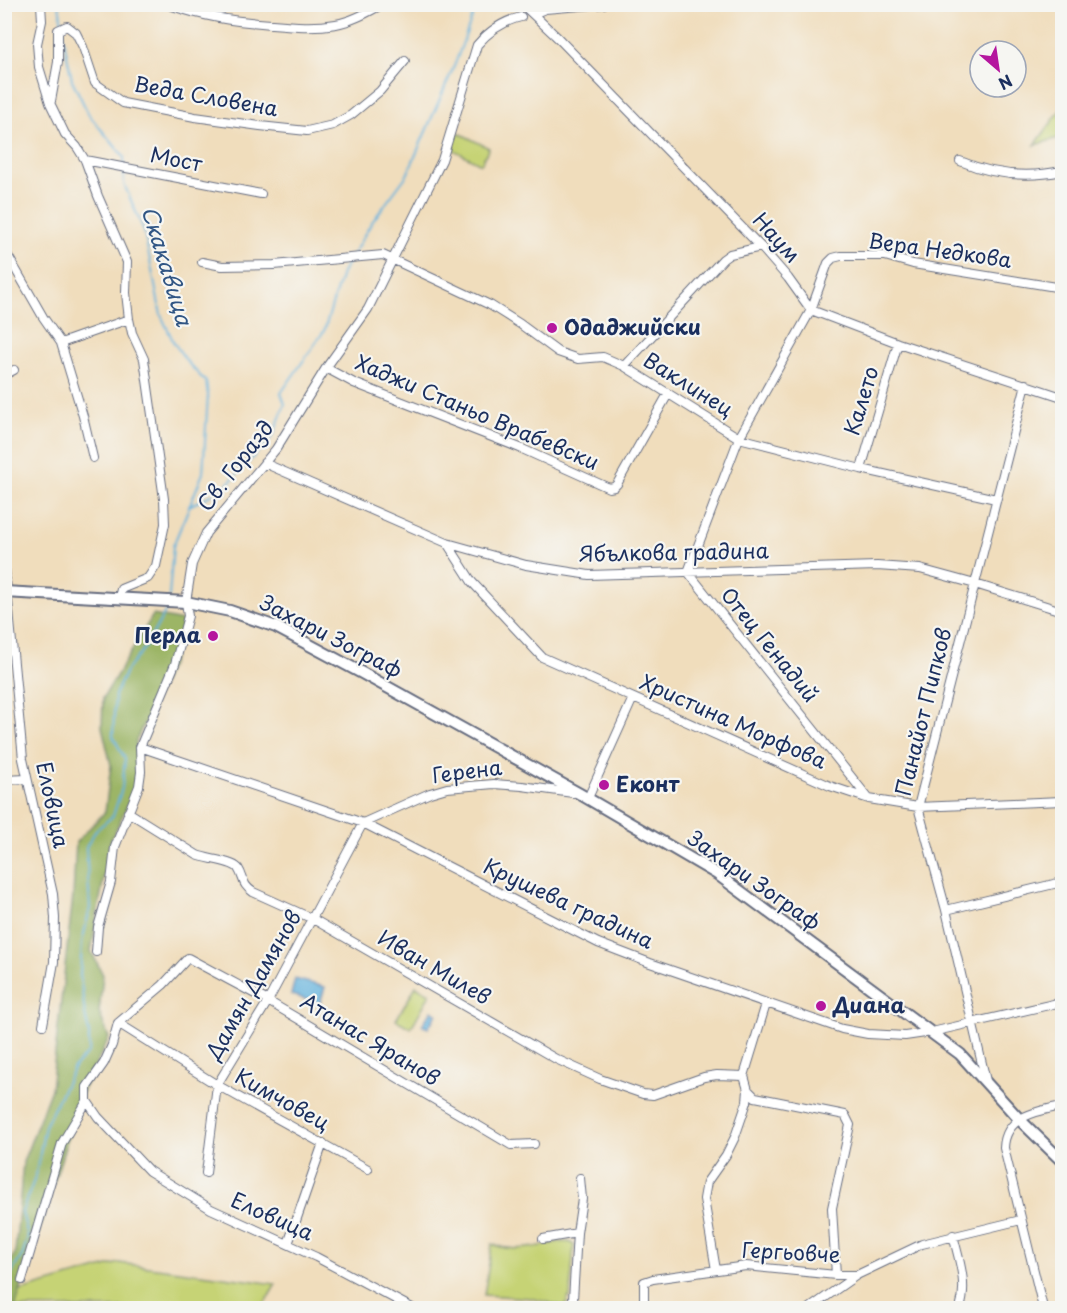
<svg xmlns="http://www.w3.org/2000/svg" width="1067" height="1313" font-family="'Playpen Sans',sans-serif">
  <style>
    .green { fill: #c6d375; stroke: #70816a; stroke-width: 1.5 }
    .forest { fill: #9cb566; stroke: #5c7262; stroke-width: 1.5 }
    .water { fill: #63b2dd; stroke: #3f709e; stroke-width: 1.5 }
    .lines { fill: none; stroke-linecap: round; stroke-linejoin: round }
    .stream { stroke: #63b2dd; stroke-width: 2 }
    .street-casing { stroke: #666c7f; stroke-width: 10 }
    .secondary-casing { stroke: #666c7f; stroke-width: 14 }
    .street { stroke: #fff; stroke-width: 8 }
    .secondary { stroke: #fff; stroke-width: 10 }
    .poi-dot { fill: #b5179e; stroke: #f6f6f2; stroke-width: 2 }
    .labels { text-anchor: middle; stroke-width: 4.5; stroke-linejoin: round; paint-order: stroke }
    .street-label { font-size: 21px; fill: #1b2f5e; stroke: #f6f6f2 }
    .poi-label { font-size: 21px; font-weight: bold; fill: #1b2f5e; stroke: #f6f6f2; text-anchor: start }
    .water-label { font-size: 22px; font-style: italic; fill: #315684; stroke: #f6f6f2 }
  </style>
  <rect width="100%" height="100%" fill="#f6f6f2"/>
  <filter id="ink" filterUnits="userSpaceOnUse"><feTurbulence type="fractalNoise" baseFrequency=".0167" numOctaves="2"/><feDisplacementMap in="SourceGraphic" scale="12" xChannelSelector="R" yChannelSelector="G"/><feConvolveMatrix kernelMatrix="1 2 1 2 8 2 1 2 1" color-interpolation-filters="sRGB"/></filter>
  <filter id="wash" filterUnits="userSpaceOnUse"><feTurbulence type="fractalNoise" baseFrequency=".008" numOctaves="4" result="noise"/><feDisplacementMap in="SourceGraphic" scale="24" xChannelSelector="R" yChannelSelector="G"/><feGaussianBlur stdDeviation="1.35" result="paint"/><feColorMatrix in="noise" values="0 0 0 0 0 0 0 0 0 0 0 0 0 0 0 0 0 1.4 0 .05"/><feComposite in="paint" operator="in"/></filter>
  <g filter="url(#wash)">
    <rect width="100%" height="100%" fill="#f0ddbc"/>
    <path class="green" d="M 1062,108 L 1062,137 L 1035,145 Z
      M 457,132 L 489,148 L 481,164 L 450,148 Z
      M 416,986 L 430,994 L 411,1028 L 396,1020 Z
      M 558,1242 L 569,1242 L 574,1245 L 570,1298 L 568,1298 L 567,1304 L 562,1306 L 530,1298 L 484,1295 L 492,1244 C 512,1253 538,1247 558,1242 Z
      M 119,1263 L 276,1284 L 262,1308 L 15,1308 L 20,1291 Z"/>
    <path class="forest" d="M 153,615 L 183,621 L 172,662 L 136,741 L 137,785 L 110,842 L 91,951 L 103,975 L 99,1012 L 109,1038 L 82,1092 L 15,1308 L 5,1308 L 4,1273 L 15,1253 L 23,1162 L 51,1089 L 73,896 L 76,842 L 105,812 L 111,765 L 102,727 L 103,698 Z"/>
    <path class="water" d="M 295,979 L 325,987 L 320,1003 L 291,995 Z
      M 432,1010 L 437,1014 L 428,1028 L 422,1025 Z"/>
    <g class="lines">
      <path class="stream" d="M 59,4 L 62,25
        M 62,31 L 72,80 L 89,115 L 124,157 L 124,184 L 144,231 L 161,315 L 174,343 L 188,363 L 206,382 L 208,395 L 203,473 L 173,546 L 169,596
        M 352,256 L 372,222 L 407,175 L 455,64 L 477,4
        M 189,506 L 223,489 L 273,436 L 285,404 L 281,393 L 324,331 L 342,273 L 349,261
        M 4,1285 L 23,1254 L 28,1236 L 22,1212 L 36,1175 L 45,1126 L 74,1067 L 89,1052 L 89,1033 L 85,1014 L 80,975 L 82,942 L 90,908 L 86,847 L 96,830 L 113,816 L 122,788 L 125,759 L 113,736 L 115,695 L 126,671 L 146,646 L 166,610 L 167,604"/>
    </g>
  </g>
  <g filter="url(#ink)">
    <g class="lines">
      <g class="street-casing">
        <path id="street" d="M 41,4 L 42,21 L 37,44 L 39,67 L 50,103 L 65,134 L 77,147 L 85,160 L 98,196 L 127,262 L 126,293 L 129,319 L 132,333 L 144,359 L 164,499 L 165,524 L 156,566 L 148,578 L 121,589 L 119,598
          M 166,4 C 204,17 231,21 271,24 C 293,26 314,28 336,24 C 353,21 368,12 383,4
          M 522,4 L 558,38 L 761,247 L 788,278 L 811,310 L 898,343 L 1062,397
          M 533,14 L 545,9 L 604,4
          M 51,101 L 58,62 L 58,30 L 67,26 L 76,33 L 83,47 L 95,83 L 123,103 L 195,117 L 260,126 L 307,131 L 333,125 L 351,115 L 380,91 L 405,61
          M 85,160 L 261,194
          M 960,161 C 993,175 1028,178 1062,171
          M 4,249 L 43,317 L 61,343 L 83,416 L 93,458
          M 202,262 L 222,266 L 274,265 L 383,255 L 490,305 L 520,324 L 558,352 L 578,359 L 603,357 L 624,366 L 739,438 L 861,469 L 996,499
          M 61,343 L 129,319
          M 624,366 L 723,259 L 730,254 L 761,247
          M 326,368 L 354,383 L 520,448 L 609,488 L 614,487 L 617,484 L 668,394
          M 4,375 L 14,370
          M 264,463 L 447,543 L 526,565 L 589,575 L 877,566 L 920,569 L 975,584 L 1062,611
          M 861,469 L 898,343
          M 447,543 L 472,582 L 542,657 L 830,786 L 869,799 L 918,807 L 1062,801
          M 4,558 L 23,759 L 53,894 L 55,918 L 54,962 L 43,1025
          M 140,747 L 363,823 L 598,943 L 650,963 L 842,1029 L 868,1034 L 905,1036 L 932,1032 L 1062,1002
          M 4,780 L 27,779
          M 588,798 L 633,698
          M 869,799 L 688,572 L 739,438 L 811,310 L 828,263 L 833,258 L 841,256 L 885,256 L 913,264 L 1062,288
          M 128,812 L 197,855 C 206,859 232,861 238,868 C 245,879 241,884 253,892 L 313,919 L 556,1059 L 600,1079 L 643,1094 L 653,1095 L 704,1077 L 717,1075 L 744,1076
          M 946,910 L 1062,882
          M 96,952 L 98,927 L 111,882 L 115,847 L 139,786 L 141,772 L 140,747 L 175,664 L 185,627 L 188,616 L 186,602 L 192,564 L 206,533 L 276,449 L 326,368 L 368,309 L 442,160 L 477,45 C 489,31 504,21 521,17
          M 118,1023 L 217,1085 L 368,1169
          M 986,1081 L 946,910 L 918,807 L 1026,384
          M 748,1090 L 755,1097 L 845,1115 L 850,1125 L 832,1208 L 836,1275
          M 206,1173 L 217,1085 L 268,1001 L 363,823 L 430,793 L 447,788 L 494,784 L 522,786 L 573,793
          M 953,1235 C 959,1260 968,1284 960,1308
          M 543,1239 L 577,1233
          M 288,1244 L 323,1143
          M 716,1270 L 704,1199 L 707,1182 L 726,1155 L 735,1137 L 747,1102 L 748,1090 L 744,1076 L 766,1004
          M 22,1280 L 62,1143 L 87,1101
          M 412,1308 L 316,1257 L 211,1209 L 149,1171 L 98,1117 L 87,1101 L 87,1087 L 104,1063 L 112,1045 L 118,1023 L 163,985 L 188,958 L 268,1001 L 511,1145 L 534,1144
          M 579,1308 L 573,1300 L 577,1233 L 582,1199 L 580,1178
          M 644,1308 L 644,1282 L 653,1279 L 746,1266 L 836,1275 L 857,1275
          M 810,1308 L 857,1275 L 922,1244 L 1021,1220
          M 1043,1308 L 1004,1148 C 1005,1116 1037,1111 1062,1106"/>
      </g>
      <g class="secondary-casing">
        <path id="secondary" d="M 4,592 L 186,602 L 230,611 L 276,627 L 362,673 L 580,794 L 717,874 L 960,1054 L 1019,1119 L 1062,1161"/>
      </g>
      <use href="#street" class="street"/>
      <use href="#secondary" class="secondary"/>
    </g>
  </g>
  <g class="poi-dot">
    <circle cx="552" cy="328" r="6"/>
    <circle cx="213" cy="636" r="6"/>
    <circle cx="604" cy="785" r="6"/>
    <circle cx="821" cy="1006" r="6"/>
  </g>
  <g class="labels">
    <g class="street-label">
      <text transform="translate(206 97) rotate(10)" y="7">Веда Словена</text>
      <text transform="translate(176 160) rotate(11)" y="7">Мост</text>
      <text transform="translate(776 238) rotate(48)" y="7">Наум</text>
      <text transform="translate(940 251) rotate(8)" y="7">Вера Недкова</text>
      <text transform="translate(688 385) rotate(32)" y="7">Ваклинец</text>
      <text transform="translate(862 401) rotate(-73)" y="7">Калето</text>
      <text transform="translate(477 413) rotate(23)" y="7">Хаджи Станьо Врабевски</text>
      <text transform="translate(236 466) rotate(-52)" y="7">Св. Горазд</text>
      <text transform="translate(674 553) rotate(-1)" y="7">Ябълкова градина</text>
      <text transform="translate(331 637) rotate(27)" y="7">Захари Зограф</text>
      <text transform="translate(769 645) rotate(51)" y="7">Отец Генадий</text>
      <text transform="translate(924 712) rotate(-76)" y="7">Панайот Пипков</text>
      <text transform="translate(733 722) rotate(24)" y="7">Христина Морфова</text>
      <text transform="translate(467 772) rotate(-7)" y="7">Герена</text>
      <text transform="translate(52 805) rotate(78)" y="7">Еловица</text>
      <text transform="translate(754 881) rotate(35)" y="7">Захари Зограф</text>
      <text transform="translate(568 904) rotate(25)" y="7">Крушева градина</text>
      <text transform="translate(434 968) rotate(30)" y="7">Иван Милев</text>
      <text transform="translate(254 985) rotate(-60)" y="7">Дамян Дамянов</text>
      <text transform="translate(370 1040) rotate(31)" y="7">Атанас Яранов</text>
      <text transform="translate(282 1100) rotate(29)" y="7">Кимчовец</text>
      <text transform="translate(272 1217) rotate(24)" y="7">Еловица</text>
      <text transform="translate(791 1253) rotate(3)" y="7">Гергьовче</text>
    </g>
    <g class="poi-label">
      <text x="564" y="335">Одаджийски</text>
      <text x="201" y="643" text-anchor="end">Перла</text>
      <text x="616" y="792">Еконт</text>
      <text x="833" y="1013">Диана</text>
    </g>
    <g class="water-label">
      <text transform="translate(167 266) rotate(73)" y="8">Скакавица</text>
    </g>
  </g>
  <rect width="1067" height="1313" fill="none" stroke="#f6f6f2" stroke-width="24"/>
  <g transform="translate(998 69) rotate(151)"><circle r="28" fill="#f6f6f2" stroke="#9ea6b7" stroke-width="1.5"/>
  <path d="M0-4.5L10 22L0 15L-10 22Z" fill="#b5179e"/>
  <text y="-9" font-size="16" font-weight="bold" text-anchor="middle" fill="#1b2f5e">N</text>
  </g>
</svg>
